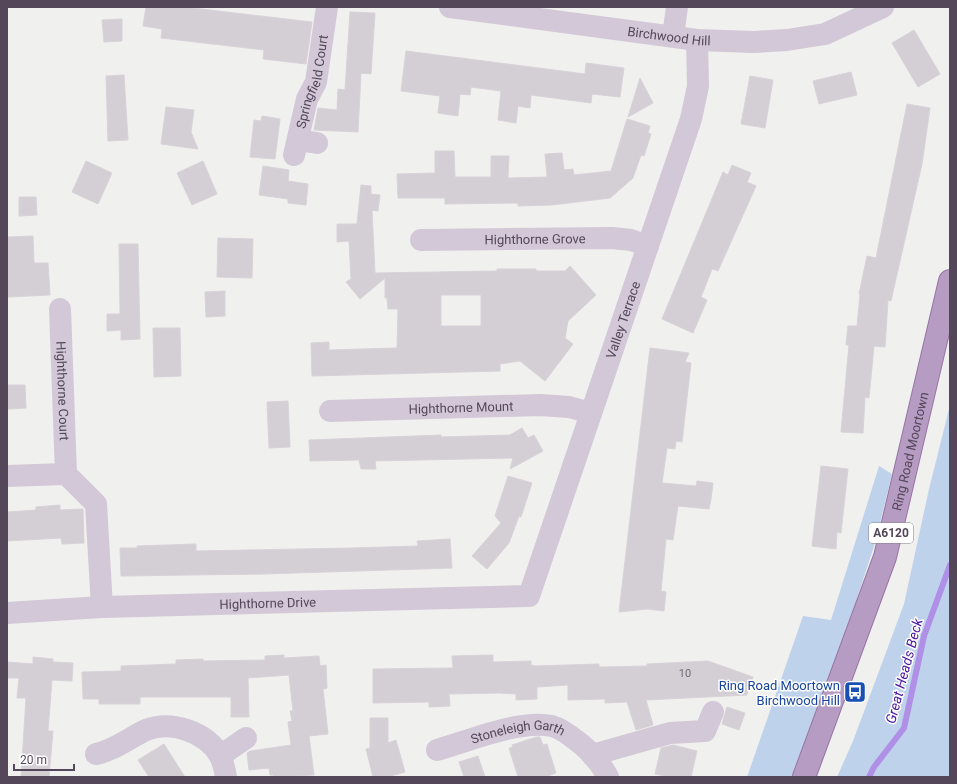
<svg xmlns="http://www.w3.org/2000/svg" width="957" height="784" font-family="Roboto,sans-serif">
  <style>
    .green { fill: #bfd2ec }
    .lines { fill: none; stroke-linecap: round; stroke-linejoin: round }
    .stream { stroke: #b08fe6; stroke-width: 6 }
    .building { fill: #d4ced5; stroke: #d8d2d9; fill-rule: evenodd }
    .trunk-casing { stroke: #9774a5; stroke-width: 24 }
    .minor { stroke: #d2c8d7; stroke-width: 22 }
    .trunk { stroke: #b69cc2; stroke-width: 22 }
    .labels { text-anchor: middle; stroke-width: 3; stroke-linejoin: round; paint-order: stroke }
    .number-label { font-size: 11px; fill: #746979 }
    .shield { fill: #fff; stroke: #877e8c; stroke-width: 1 }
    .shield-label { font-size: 12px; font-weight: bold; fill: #54475a }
    .street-label { font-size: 13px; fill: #54475a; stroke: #fff }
    .transit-label { font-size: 13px; fill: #164399; stroke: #fff; text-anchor: end }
    .water-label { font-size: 14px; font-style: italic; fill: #4b169f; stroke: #fff }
  </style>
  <rect width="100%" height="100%" fill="#f0f0ee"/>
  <path class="green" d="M 950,405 L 950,777 L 837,777 L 853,741 L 904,604 L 929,489 Z
    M 879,466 L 892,474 L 876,540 L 848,626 L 792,777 L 747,777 L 803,616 L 831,620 Z"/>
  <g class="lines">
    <path class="stream" d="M 869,777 L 874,767 L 904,728 L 924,636 L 950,565"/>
  </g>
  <path class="building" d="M 146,7 L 184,7 L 312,22 L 306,64 L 263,59 L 264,50 L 161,38 L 162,29 L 143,26 Z
    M 350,12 L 375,13 L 371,74 L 361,73 L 358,132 L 314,130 L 318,108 L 337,110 L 338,89 L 345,90 Z
    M 122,19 L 122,41 L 104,42 L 102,20 Z
    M 914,30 L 940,74 L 918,87 L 892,43 Z
    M 406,51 L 585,74 L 586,63 L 624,68 L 620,97 L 592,94 L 591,103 L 531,95 L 530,108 L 518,106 L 516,123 L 498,120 L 501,91 L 471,87 L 470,95 L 460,94 L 458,116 L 438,113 L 440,96 L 401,91 Z
    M 851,72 L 857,95 L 819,104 L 813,81 Z
    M 124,75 L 128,140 L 108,141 L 106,76 Z
    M 750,76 L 773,80 L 765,128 L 741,124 Z
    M 640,78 L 653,103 L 628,117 Z
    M 907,104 L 930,108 L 922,164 L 891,301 L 888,300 L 885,347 L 874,346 L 869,398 L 865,397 L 863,433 L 841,432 L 849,345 L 846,345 L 848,326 L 857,326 L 860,294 L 859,294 L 867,256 L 876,258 Z
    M 166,107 L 194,110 L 191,132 L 198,149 L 161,144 Z
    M 262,116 L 280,119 L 275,159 L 250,157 L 254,120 L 261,121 Z
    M 627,119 L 650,126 L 648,133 L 651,134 L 644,156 L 641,155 L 633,178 L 610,198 L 552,205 L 518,206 L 518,203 L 445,204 L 445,198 L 398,198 L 397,174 L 435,173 L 435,151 L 454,151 L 455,177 L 491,177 L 491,156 L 509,156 L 508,178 L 547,177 L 545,154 L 562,153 L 564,170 L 573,169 L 574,175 L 611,171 Z
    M 86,161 L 112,173 L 98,204 L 72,192 Z
    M 203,161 L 217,194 L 192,205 L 177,173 Z
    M 732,165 L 751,173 L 747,182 L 756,186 L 718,271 L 712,269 L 701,297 L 707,300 L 693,333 L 662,319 L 723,172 L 728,175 Z
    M 263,166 L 289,170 L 288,181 L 308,184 L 306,205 L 288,203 L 288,199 L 259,195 Z
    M 361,185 L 371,186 L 371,194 L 380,195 L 378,211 L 372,210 L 375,273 L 497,271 L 497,269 L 536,269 L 536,271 L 565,271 L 570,266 L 596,295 L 568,321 L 565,338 L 573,344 L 545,381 L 520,361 L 500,364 L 500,371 L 312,376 L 311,343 L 329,342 L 329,350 L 397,348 L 398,309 L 388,309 L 387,298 L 385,298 L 385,278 L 360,299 L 346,282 L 351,279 L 349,241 L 337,242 L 337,224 L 357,224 ZM 441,295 L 481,295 L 481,326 L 441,326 Z
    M 19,197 L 36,197 L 37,215 L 19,216 Z
    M 33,236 L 34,263 L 48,263 L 50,295 L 7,297 L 7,237 Z
    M 218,238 L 253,239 L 252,278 L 217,277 Z
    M 119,244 L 138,244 L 140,339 L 121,340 L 121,330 L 107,331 L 107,314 L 120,314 Z
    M 225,291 L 225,316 L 206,317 L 205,292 Z
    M 153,328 L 180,328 L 181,376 L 154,377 Z
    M 650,348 L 689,353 L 685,362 L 691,363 L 682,442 L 676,441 L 675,449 L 667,448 L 662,483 L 696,486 L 697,481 L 713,483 L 711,499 L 709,509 L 678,506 L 673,540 L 666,539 L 661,591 L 666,592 L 664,611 L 647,609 L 619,612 Z
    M 7,385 L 25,385 L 26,408 L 7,409 Z
    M 288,401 L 290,447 L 269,448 L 267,402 Z
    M 522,428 L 528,438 L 534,435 L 543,451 L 510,469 L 513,458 L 375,461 L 376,469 L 361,469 L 359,460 L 310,461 L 309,440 L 441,435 L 441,437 L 510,435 Z
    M 821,466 L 848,469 L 841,533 L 837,532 L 836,549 L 812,546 Z
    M 508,476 L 532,483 L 521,517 L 519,516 L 509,543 L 487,569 L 472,556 L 501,523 L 495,516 Z
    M 60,505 L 60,510 L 83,509 L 84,543 L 62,544 L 61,538 L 7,541 L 7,512 L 36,510 L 36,507 Z
    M 450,539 L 452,568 L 264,574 L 121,576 L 120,548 L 137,548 L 137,546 L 196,544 L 196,551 L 352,548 L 418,546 L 417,541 Z
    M 284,655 L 284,658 L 319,656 L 320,666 L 326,665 L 327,688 L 323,689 L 328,734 L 309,736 L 314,775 L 274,777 L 273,775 L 270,775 L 269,768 L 249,770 L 247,753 L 250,751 L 291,745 L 288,722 L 292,721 L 290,711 L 293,711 L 289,675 L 248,678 L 249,717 L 231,717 L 231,697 L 140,697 L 140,704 L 99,704 L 99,699 L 83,699 L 82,672 L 121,671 L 121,666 L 176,664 L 176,660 L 203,659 L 203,661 L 265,660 L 265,656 Z
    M 493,655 L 493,662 L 531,661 L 531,665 L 536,666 L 599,664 L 599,667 L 647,666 L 647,664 L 708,661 L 753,677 L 747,695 L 646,700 L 653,725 L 636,730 L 627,702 L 605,703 L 605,699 L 568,700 L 568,685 L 537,687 L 537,699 L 516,700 L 516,694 L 499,693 L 449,694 L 450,706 L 429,707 L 429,702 L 373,703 L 373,669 L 453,668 L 452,656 Z
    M 33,657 L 53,659 L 53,662 L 73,663 L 72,681 L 52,680 L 48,731 L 53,731 L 49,777 L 21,777 L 26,698 L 17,698 L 19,678 L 7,678 L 7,662 L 33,664 Z
    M 727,707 L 745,713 L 739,730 L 722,724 Z
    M 370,718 L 388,718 L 388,743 L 396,740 L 405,772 L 387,777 L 373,777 L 366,749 L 370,748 Z
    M 536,737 L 540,737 L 543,745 L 547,744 L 556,773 L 545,777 L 518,777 L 509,748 L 513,747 L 512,745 Z
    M 164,744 L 185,777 L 149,777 L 138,760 Z
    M 673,745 L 697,751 L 691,777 L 670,777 L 655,774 L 661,748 Z
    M 478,756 L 485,777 L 464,777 L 459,762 Z"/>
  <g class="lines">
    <g class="trunk-casing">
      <g id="trunk">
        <path id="s8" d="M 804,777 L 885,557 L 950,281"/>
      </g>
    </g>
    <g class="minor">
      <path id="s1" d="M 450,7 L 697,40 L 754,42 L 787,40 L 825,34 L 883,7"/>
      <path d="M 673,36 L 677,7"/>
      <path d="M 298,140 L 317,143"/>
      <path id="s2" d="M 294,155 L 307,99 L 316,82 L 327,7"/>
      <path id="s3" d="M 421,240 L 612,238 L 631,240 L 648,246"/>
      <path id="s4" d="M 60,309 L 66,474"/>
      <path id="s5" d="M 330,411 L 540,405 L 569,407 L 591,413"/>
      <path d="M 7,476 L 66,474 L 96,504 L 102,607"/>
      <path id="s6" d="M 7,613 L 102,607 L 529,596 L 691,119 L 698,86 L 697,40"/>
      <path id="s7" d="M 437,750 C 469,741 520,719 552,726 C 563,729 573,738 581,744 C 592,753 601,764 608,777"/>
      <path d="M 96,754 C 115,750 129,738 146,730 C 171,720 207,732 220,756 C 223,762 225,771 226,777"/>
      <path d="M 592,755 L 670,733 L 705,731 L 713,712"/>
      <path d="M 220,756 L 246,738"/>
    </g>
    <use href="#trunk" class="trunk"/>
  </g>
  <defs>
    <g id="bus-square" transform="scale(1.15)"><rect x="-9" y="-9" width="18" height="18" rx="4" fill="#1a4fb4" stroke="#fff"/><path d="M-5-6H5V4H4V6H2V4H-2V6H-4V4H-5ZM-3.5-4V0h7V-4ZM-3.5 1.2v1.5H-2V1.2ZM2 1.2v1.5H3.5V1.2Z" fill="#fff"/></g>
  </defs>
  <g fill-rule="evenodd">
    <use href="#bus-square" x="855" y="692"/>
  </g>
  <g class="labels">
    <g class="number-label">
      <text x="685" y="677">10</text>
    </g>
    <rect class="shield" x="869" y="523" width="44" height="20" rx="3"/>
    <g class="shield-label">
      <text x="891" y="537">A6120</text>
    </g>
    <g class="street-label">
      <text dy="5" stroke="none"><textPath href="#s1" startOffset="221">Birchwood Hill</textPath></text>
      <text dy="5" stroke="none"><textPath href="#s2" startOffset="76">Springfield Court</textPath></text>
      <text dy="5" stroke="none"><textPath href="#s3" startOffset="114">Highthorne Grove</textPath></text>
      <text dy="5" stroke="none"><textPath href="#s6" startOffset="814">Valley Terrace</textPath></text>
      <text dy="5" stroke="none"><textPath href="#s4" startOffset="82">Highthorne Court</textPath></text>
      <text dy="5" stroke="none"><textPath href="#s5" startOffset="131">Highthorne Mount</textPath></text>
      <text dy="5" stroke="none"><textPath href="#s8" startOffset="343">Ring Road Moortown</textPath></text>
      <text dy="5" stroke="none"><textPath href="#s6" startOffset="261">Highthorne Drive</textPath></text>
      <text dy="5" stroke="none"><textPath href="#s7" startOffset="84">Stoneleigh Garth</textPath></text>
    </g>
    <g class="transit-label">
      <text x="840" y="690">Ring Road Moortown<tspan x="840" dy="15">Birchwood Hill</tspan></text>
    </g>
    <g class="water-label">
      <text transform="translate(904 671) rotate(-75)" y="5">Great Heads Beck</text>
    </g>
  </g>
  <rect width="957" height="784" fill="none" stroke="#54475a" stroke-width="16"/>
  <path d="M14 764v6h60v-6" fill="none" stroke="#54475a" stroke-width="2"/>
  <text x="20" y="764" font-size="12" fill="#54475a" stroke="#ffffff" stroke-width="3" paint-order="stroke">20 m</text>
</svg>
